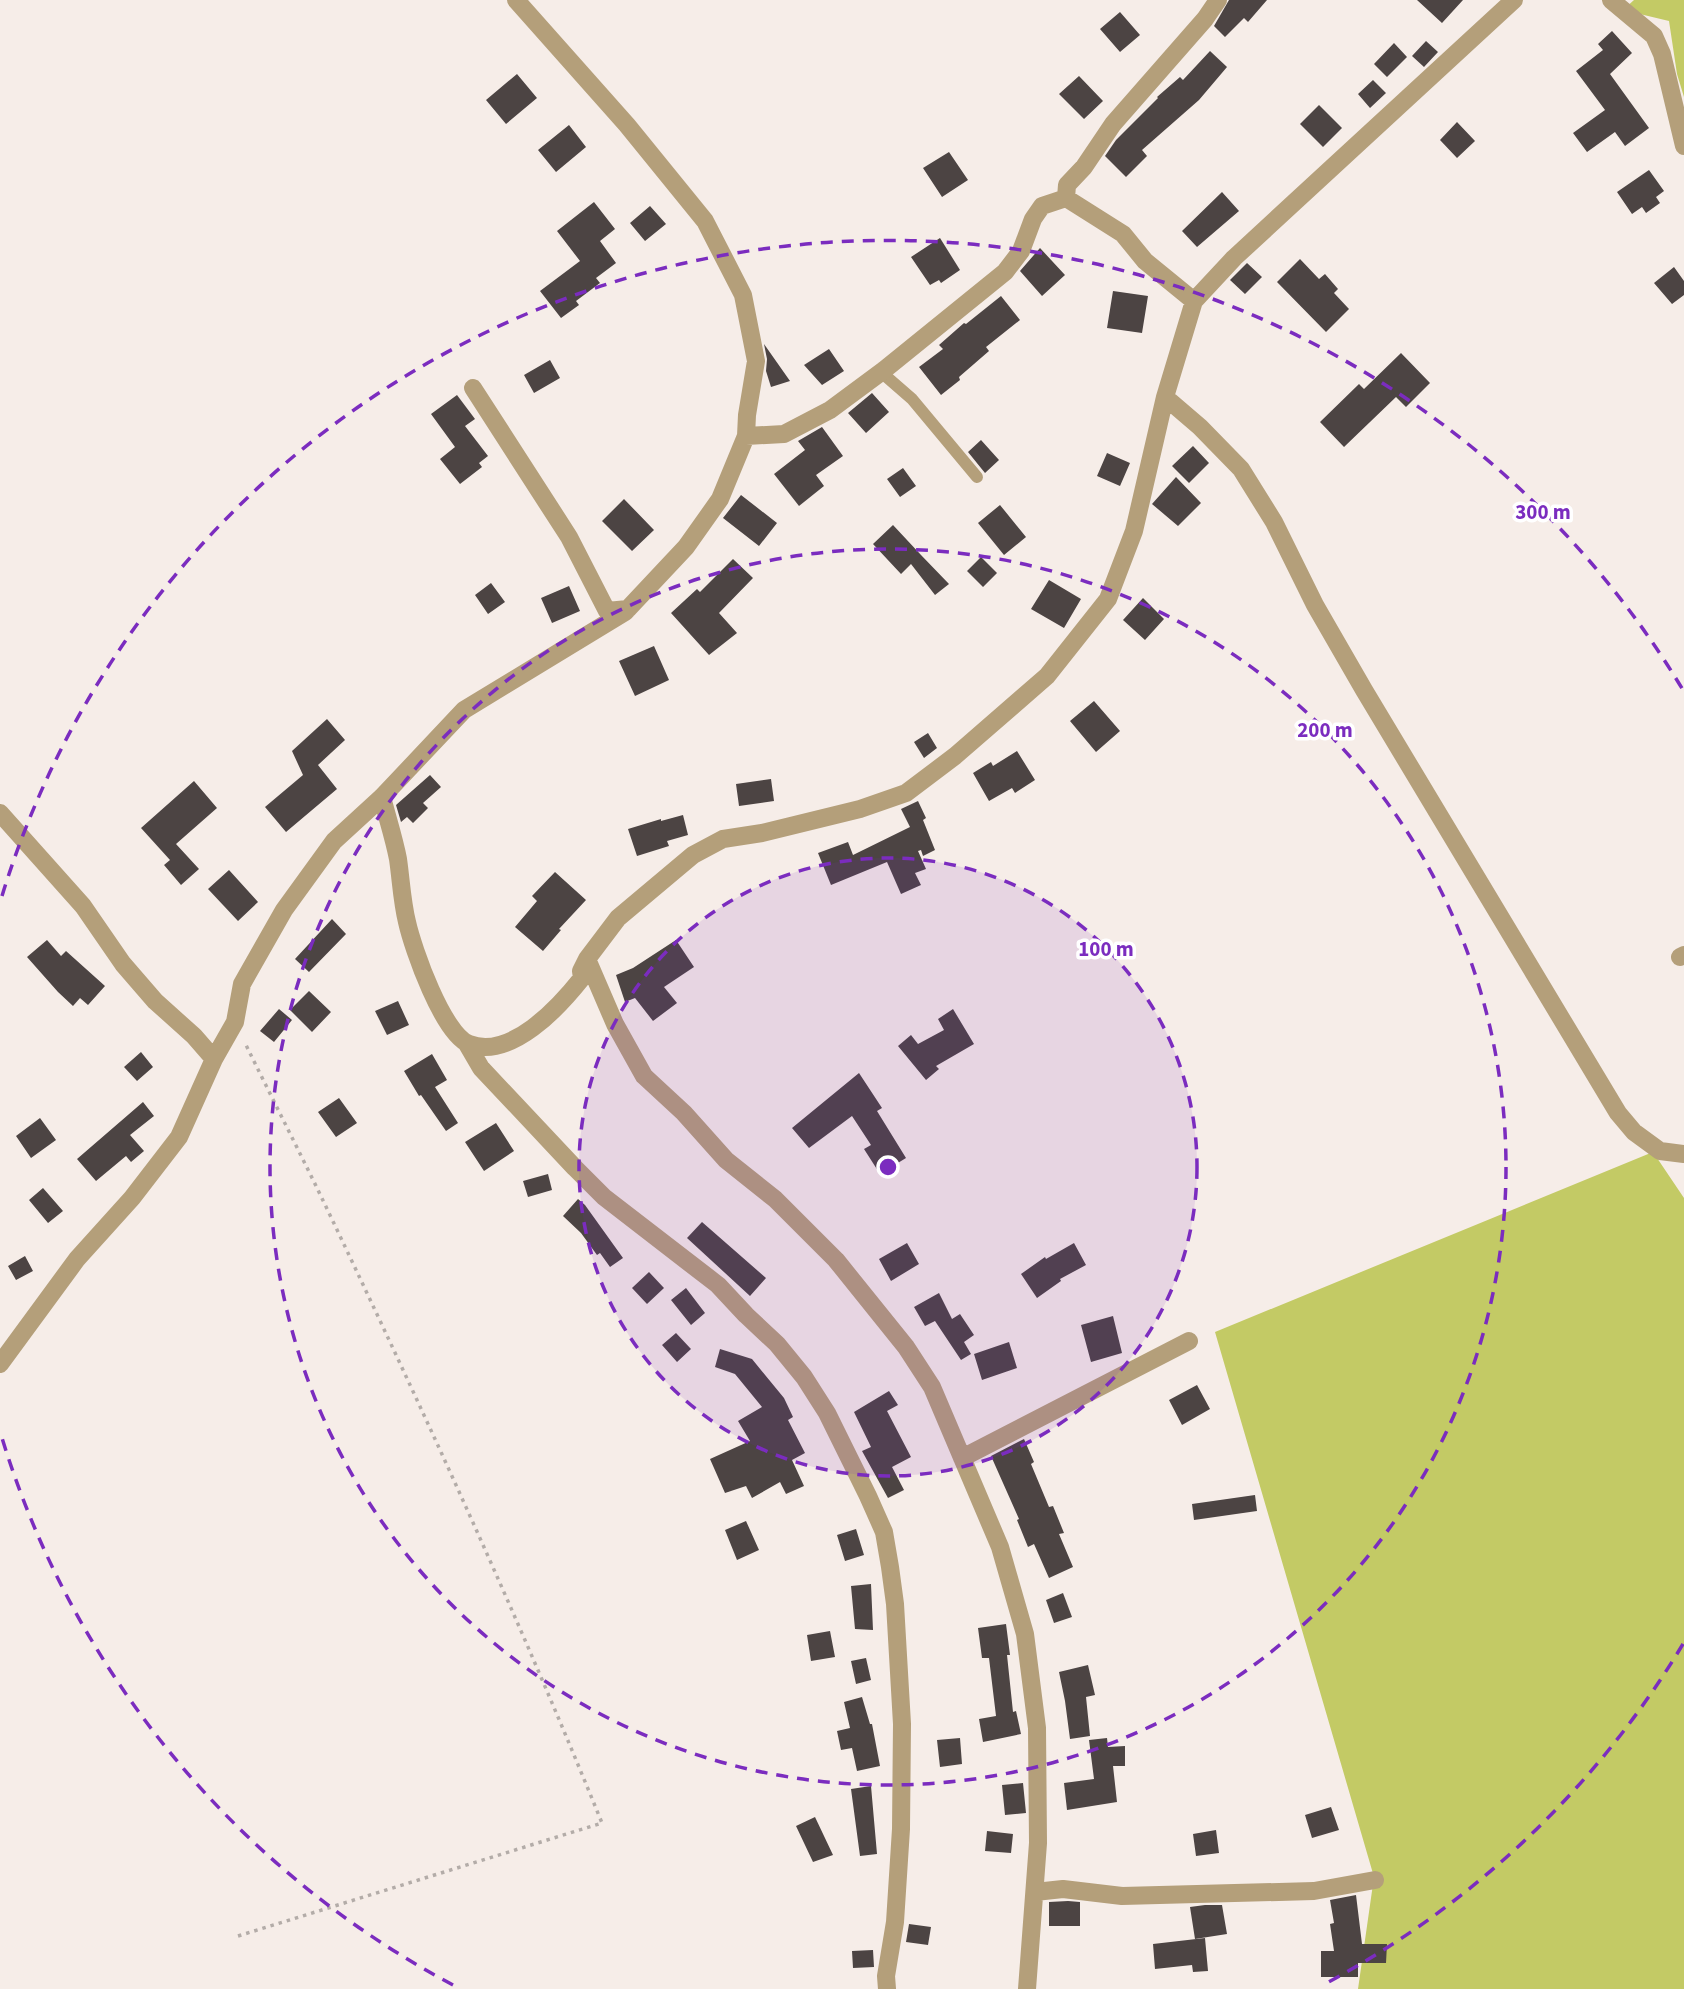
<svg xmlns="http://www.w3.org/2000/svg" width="1684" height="1989" font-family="'Source Sans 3',sans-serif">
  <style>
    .forest { fill: #c3ca65 }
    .building { fill: #4c4443 }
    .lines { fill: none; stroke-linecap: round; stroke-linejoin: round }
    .path { stroke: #b3aca8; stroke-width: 3.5; stroke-dasharray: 3.5 5; stroke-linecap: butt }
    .lane { stroke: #b49f7a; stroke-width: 12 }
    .street { stroke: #b49f7a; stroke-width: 18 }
    .ring { fill: none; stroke: #7b2cbf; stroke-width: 3.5; stroke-dasharray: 12 9 }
    .centre { fill: #7b2cbf; stroke: #fff; stroke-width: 3.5 }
    .ring-label { font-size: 21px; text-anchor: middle; font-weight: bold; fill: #7b2cbf; stroke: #fff; stroke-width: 7; stroke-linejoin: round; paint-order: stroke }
  </style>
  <rect width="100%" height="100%" fill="#f6ede8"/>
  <path class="forest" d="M 1634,0 L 1684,0 L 1684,97 L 1677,74 L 1669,21 L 1623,10 Z
    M 1653,1152 L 1684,1198 L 1684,1989 L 1358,1989 L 1374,1877 L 1215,1332 Z"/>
  <path class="building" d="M 1229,0 L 1267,0 L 1248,22 L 1244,18 L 1225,37 L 1214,26 Z
    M 1417,0 L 1463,0 L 1442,23 Z
    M 1120,12 L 1140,35 L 1120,52 L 1100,29 Z
    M 1612,31 L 1632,53 L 1610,74 L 1649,128 L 1625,146 L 1615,132 L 1587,152 L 1573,133 L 1605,110 L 1576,71 L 1603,50 L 1598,44 Z
    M 1426,41 L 1438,52 L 1424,67 L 1412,56 Z
    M 1394,43 L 1407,57 L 1387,77 L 1374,64 Z
    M 1210,51 L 1227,67 L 1199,100 L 1142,150 L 1147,156 L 1126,177 L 1105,156 L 1116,140 L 1158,98 L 1157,97 L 1180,77 L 1183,80 Z
    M 517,74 L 537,98 L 506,124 L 486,100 Z
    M 1079,76 L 1103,101 L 1084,119 L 1059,94 Z
    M 1373,80 L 1386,93 L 1370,108 L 1358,94 Z
    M 1319,105 L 1342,128 L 1323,147 L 1300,124 Z
    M 1457,122 L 1475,141 L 1457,158 L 1440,140 Z
    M 569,125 L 586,147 L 556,172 L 538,150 Z
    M 949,152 L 968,180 L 942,197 L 923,168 Z
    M 1649,170 L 1664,191 L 1656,197 L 1660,203 L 1646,213 L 1642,207 L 1632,214 L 1617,192 Z
    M 1222,192 L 1239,211 L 1197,247 L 1182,231 Z
    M 594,202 L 615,229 L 600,241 L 616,263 L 596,278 L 600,283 L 576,301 L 579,305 L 561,318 L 540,291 L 580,261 L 557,231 Z
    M 650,206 L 666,224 L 645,241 L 630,223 Z
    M 940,238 L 960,270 L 941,283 L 939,280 L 930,285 L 911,257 Z
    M 1040,248 L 1065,275 L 1042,296 L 1020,271 Z
    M 1300,259 L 1319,279 L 1325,274 L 1338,289 L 1334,293 L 1349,309 L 1326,332 L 1277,282 Z
    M 1247,263 L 1262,277 L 1245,294 L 1230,280 Z
    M 1674,267 L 1684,281 L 1684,295 L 1672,304 L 1654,283 Z
    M 1113,291 L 1148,296 L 1142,333 L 1107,328 Z
    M 1001,296 L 1020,320 L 986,347 L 989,351 L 959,377 L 960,380 L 941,395 L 919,367 L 943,349 L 939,345 L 964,323 L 966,324 Z
    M 764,344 L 790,381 L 771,387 L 766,371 L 767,359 Z
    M 829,349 L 844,371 L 822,385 L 804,365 Z
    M 1401,353 L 1430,383 L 1406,407 L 1396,397 L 1344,447 L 1320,422 L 1359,384 L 1364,389 Z
    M 550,360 L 560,378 L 534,393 L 524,375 Z
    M 872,393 L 889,412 L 866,433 L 848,413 Z
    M 457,395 L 475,419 L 465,426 L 488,456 L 479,463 L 482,467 L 460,484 L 440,459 L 455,447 L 431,414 Z
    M 822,427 L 843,456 L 816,475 L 824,486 L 799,506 L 774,474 L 805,450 L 798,441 Z
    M 981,440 L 999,460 L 985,473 L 968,452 Z
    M 1193,446 L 1209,463 L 1189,483 L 1172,466 Z
    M 1107,453 L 1130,463 L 1120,486 L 1097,476 Z
    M 903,468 L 916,486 L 900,497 L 887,479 Z
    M 1176,477 L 1201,503 L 1178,526 L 1152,504 Z
    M 741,495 L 777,523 L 759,546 L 723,518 Z
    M 624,499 L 654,530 L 632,551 L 602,521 Z
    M 1000,505 L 1026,537 L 1004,555 L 978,523 Z
    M 893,525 L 921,555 L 949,584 L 935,595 L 911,564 L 901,574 L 873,544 Z
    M 981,557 L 997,573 L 983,587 L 967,571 Z
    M 733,559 L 753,578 L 719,613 L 737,633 L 709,655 L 671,613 L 697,589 L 700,592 Z
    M 1049,580 L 1081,599 L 1064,628 L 1031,609 Z
    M 491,583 L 505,602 L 488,614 L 475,595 Z
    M 569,586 L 580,611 L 552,623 L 541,598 Z
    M 1143,598 L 1164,619 L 1145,640 L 1123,620 Z
    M 654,646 L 669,680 L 635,696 L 619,661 Z
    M 1094,701 L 1120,731 L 1096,752 L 1070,721 Z
    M 327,719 L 345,740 L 318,765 L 337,789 L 286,832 L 265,807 L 303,775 L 292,751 Z
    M 928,733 L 937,748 L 924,758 L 914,742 Z
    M 1017,751 L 1035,780 L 1015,793 L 1012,788 L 989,801 L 973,773 L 991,762 L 993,766 Z
    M 430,775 L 441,787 L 423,803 L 428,808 L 413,823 L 407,817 L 401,822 L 396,805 Z
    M 771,779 L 774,801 L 739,806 L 736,784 Z
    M 194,781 L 217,808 L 176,844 L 199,869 L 181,885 L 164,865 L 170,860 L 141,828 Z
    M 918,801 L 926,818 L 923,820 L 935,850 L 923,856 L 921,850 L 918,851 L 926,869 L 915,873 L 921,885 L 901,894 L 887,862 L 831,885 L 818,853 L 848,842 L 853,855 L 910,827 L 901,809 Z
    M 683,815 L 688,835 L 667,841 L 669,846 L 637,856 L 628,829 L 661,819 L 661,821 Z
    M 229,870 L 258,902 L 238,921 L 208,889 Z
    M 555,872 L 586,900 L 559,929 L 561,930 L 543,951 L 515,927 L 537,901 L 532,896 Z
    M 332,919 L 346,934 L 309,972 L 295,959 Z
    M 47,940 L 61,956 L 66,951 L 105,986 L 88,1005 L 80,998 L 73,1006 L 58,992 L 27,957 Z
    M 676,940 L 694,967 L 664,987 L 677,1003 L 653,1021 L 635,998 L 625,1002 L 616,975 L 633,968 Z
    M 309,991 L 331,1012 L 312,1032 L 290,1010 Z
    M 398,1001 L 409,1025 L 387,1035 L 375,1011 Z
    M 279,1009 L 292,1020 L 274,1042 L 260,1031 Z
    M 953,1009 L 974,1044 L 936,1066 L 939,1069 L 926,1080 L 898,1046 L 911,1035 L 918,1044 L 944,1030 L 938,1019 Z
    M 141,1052 L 153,1067 L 137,1081 L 124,1067 Z
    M 432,1054 L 447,1080 L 435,1087 L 458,1123 L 446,1131 L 421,1095 L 419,1096 L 404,1071 Z
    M 859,1073 L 882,1108 L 877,1111 L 906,1158 L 880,1174 L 864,1149 L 871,1145 L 852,1116 L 809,1148 L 792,1128 Z
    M 339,1098 L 357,1123 L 336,1137 L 318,1112 Z
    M 143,1102 L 154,1116 L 130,1135 L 144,1151 L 131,1162 L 126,1156 L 96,1181 L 77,1159 Z
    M 40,1118 L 56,1140 L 31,1158 L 16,1136 Z
    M 496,1123 L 514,1151 L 484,1171 L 465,1142 Z
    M 548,1174 L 552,1190 L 528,1197 L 523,1181 Z
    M 43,1188 L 63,1211 L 48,1223 L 29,1200 Z
    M 578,1199 L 585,1205 L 623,1258 L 610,1267 L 600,1253 L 597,1255 L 581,1233 L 563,1216 Z
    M 702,1222 L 766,1278 L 750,1296 L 687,1238 Z
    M 907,1243 L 919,1264 L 891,1281 L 879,1259 Z
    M 1074,1243 L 1086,1265 L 1060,1279 L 1061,1281 L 1037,1298 L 1021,1274 L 1045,1257 L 1046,1259 Z
    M 25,1256 L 33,1271 L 16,1280 L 8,1266 Z
    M 649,1272 L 664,1288 L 647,1304 L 632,1288 Z
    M 686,1288 L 705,1313 L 691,1325 L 671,1300 Z
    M 939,1293 L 952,1319 L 960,1314 L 974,1335 L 964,1342 L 971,1354 L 961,1360 L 935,1321 L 925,1326 L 914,1307 Z
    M 1113,1316 L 1122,1353 L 1091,1362 L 1081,1325 Z
    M 676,1333 L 691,1349 L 677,1362 L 662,1345 Z
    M 1009,1342 L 1017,1368 L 982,1380 L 974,1354 Z
    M 720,1349 L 752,1359 L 784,1398 L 793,1417 L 788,1420 L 805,1453 L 792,1460 L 804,1486 L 786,1494 L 780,1482 L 752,1498 L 746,1486 L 725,1493 L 710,1459 L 750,1441 L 738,1421 L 762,1407 L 735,1374 L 715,1367 Z
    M 1197,1385 L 1210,1409 L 1182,1425 L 1169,1400 Z
    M 889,1391 L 898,1405 L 887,1411 L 911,1457 L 892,1467 L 904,1490 L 888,1498 L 862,1451 L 871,1447 L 854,1412 Z
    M 1024,1439 L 1034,1462 L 1031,1464 L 1049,1507 L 1053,1506 L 1064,1533 L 1059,1534 L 1073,1567 L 1049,1578 L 1034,1544 L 1028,1547 L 1017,1520 L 1019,1519 L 991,1456 Z
    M 1255,1495 L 1257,1511 L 1194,1520 L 1192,1504 Z
    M 746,1521 L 759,1550 L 737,1560 L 725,1530 Z
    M 856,1529 L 864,1555 L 845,1561 L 837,1535 Z
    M 871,1584 L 873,1630 L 855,1629 L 851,1586 Z
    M 1063,1593 L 1072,1617 L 1054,1623 L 1046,1600 Z
    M 1006,1624 L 1010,1655 L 1007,1655 L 1013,1712 L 1016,1711 L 1021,1734 L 983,1742 L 979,1719 L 996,1716 L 989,1658 L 982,1658 L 978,1628 Z
    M 830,1631 L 835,1657 L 811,1661 L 807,1635 Z
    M 866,1658 L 871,1680 L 856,1684 L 851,1661 Z
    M 1088,1665 L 1095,1695 L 1086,1697 L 1090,1736 L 1070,1739 L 1065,1701 L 1059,1672 Z
    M 862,1697 L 870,1724 L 872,1724 L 880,1766 L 857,1771 L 852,1748 L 841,1750 L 837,1731 L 850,1728 L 844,1702 Z
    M 960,1738 L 962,1764 L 940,1767 L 937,1740 Z
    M 1107,1738 L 1108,1747 L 1125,1746 L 1125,1766 L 1113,1766 L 1117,1802 L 1067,1810 L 1064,1783 L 1094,1779 L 1089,1740 Z
    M 1023,1783 L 1026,1813 L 1005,1815 L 1002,1785 Z
    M 871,1786 L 877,1854 L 860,1856 L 851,1789 Z
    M 1331,1807 L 1339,1830 L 1312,1838 L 1305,1815 Z
    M 815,1817 L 833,1855 L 813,1862 L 796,1826 Z
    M 1216,1830 L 1219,1853 L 1196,1856 L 1193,1834 Z
    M 987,1831 L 1013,1834 L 1011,1853 L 985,1851 Z
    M 1356,1895 L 1362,1944 L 1387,1944 L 1386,1963 L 1358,1963 L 1358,1977 L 1321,1977 L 1321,1951 L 1334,1951 L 1330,1924 L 1334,1923 L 1330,1900 Z
    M 1068,1901 L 1080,1902 L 1080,1926 L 1049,1926 L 1049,1902 Z
    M 1205,1905 L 1222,1905 L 1227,1934 L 1195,1939 L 1190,1907 Z
    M 909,1924 L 931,1927 L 928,1945 L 906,1942 Z
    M 1205,1938 L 1208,1971 L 1193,1972 L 1192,1965 L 1155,1969 L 1153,1944 Z
    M 873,1950 L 874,1967 L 853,1968 L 852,1951 Z"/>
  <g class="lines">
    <path class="path" d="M 238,1936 L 602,1823 C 515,1609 418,1399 318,1190 C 294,1141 269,1092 245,1043"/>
    <path class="lane" d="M 881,372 L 912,399 L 977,477"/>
    <path class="street" d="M 1611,0 L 1654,36 L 1662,54 L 1684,146
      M 1194,301 L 1145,261 L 1123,234 L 1066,198 L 1067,185 L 1084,167 L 1113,124 L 1205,19 L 1218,0
      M 473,388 L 569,537 L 607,611 L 628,609
      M 1165,397 L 1200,427 L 1241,469 L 1274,522 L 1315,605 L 1364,690 L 1618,1113 L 1634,1132 L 1660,1151 L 1684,1154
      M 746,436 L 784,434 L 830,410 L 884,370 L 1005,272 L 1021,251 L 1033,219 L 1042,206 L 1066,198
      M 382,797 C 387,817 394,838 398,859 C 401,880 402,902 407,922 C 413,949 443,1034 469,1044 C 511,1060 559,1007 582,978 L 581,971 L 587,959 L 618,918 L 693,855 L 723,839 L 762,833 L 860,809 L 906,793 L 955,756 L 1047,676 L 1108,599 L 1134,531 L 1165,397 L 1194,301 L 1234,258 L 1514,0
      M 0,813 L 83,906 L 123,964 L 155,1001 L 194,1036 L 214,1059
      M 1680,957 L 1684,955
      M 587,959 L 615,1024 L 644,1076 L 684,1113 L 726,1160 L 775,1199 L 836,1260 L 906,1347 L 932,1387 L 1000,1547 L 1025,1634 L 1037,1728 L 1038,1843 L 1027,1989
      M 467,1044 L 481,1068 L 575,1168 L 604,1197 L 718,1285 L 746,1315 L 777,1344 L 804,1377 L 827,1413 L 868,1496 L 884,1532 L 890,1567 L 895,1604 L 902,1724 L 901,1829 L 895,1922 L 886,1976 L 887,1989
      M 0,1364 L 77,1259 L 132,1198 L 179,1137 L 214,1059 L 235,1022 L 242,984 L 284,910 L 334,841 L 382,797 L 464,710 L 625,612 L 686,547 L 720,499 L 746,436 L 747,415 L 756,361 L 743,295 L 705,221 L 627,125 L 516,0
      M 962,1458 L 1189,1341
      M 1035,1892 L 1063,1889 L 1122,1896 L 1314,1891 L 1375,1880"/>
  </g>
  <circle cx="888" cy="1167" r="309" fill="#7b2cbf" fill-opacity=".12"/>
  <g class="ring">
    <circle cx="888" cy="1167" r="309"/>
    <circle cx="888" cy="1167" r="618"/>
    <path d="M1683 1644A927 927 0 0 1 1323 1985M453 1985A927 927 0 0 1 2 1438M2 896A927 927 0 0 1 1683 690"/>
  </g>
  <circle cx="888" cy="1167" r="10" class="centre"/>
  <g class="ring-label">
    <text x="1543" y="519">300 m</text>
    <text x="1325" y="737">200 m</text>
    <text x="1106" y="956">100 m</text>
  </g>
</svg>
